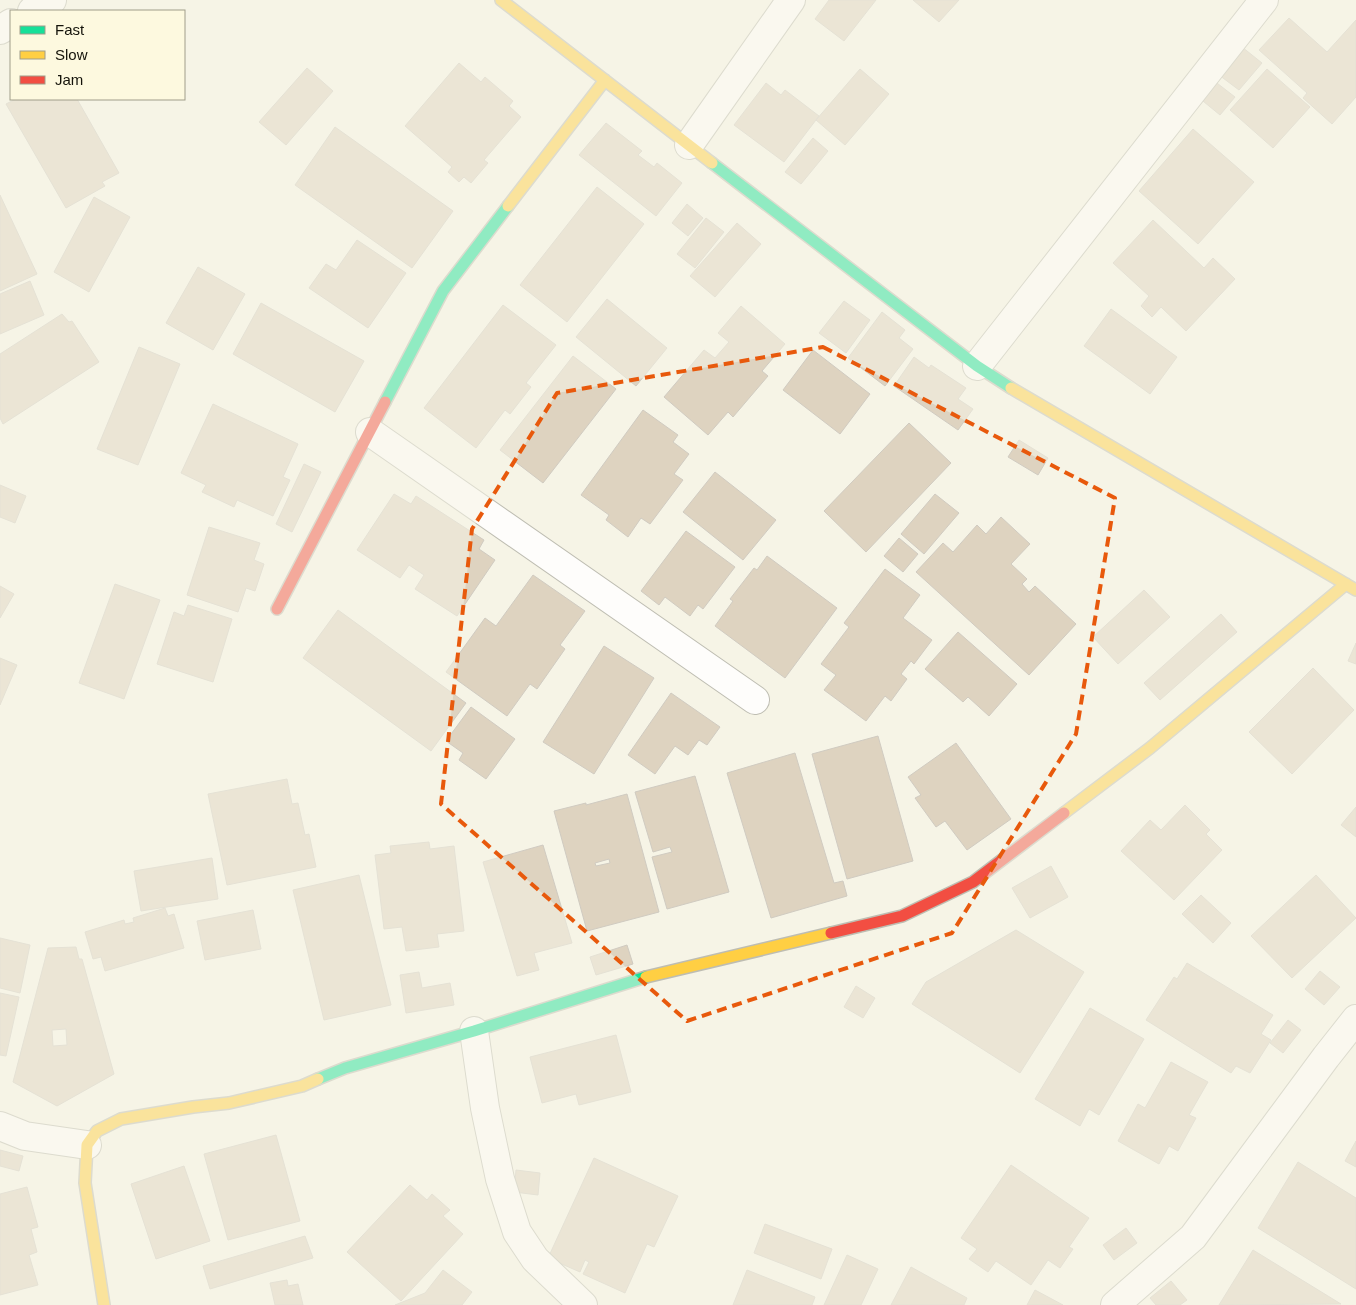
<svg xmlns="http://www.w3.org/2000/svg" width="1356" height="1305" font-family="Arial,sans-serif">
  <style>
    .building { fill: #ded3c0; stroke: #d0cbc1; fill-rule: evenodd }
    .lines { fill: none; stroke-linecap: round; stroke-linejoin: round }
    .street-casing { stroke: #bebdb2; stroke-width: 30 }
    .fast-casing { stroke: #bebdb2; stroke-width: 14 }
    .slow-casing { stroke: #bebdb2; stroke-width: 14 }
    .jam-casing { stroke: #bebdb2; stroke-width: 14 }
    .street { stroke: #fefdfb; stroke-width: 28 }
    .fast { stroke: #16e098; stroke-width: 11 }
    .slow { stroke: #ffcf43; stroke-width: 11 }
    .jam { stroke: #f24e42; stroke-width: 11 }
    .marked { fill: none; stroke: #e8590c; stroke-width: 4; stroke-dasharray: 10 6; stroke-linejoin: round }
  </style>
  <rect width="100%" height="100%" fill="#f6f4e6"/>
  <path class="building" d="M 829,0 L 876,0 L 844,41 L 815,19 Z
    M 913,0 L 959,0 L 939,22 Z
    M 1289,18 L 1327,52 L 1356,20 L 1356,97 L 1332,124 L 1303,98 L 1307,93 L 1259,50 Z
    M 1242,47 L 1262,63 L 1239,90 L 1219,75 Z
    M 459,63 L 481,82 L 485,77 L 513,101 L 509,106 L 521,117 L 484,160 L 488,163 L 471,183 L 464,177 L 459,182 L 448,172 L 452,167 L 405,126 Z
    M 307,68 L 333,91 L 286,145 L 259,122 Z
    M 860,69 L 889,94 L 845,145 L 816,120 Z
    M 1267,69 L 1310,107 L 1273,148 L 1230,110 Z
    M 1213,80 L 1235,97 L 1220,115 L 1198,97 Z
    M 766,83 L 781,95 L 785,90 L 819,116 L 784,162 L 734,125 Z
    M 16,99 L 77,99 L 119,173 L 102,182 L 105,186 L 66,208 L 6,104 Z
    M 606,123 L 642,151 L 638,155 L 654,167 L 657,163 L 682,183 L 656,216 L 579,155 Z
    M 335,127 L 453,211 L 412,268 L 295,185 Z
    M 1193,129 L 1254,182 L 1198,244 L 1139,191 Z
    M 813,138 L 828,151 L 801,184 L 785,172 Z
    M 597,187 L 644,224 L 567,322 L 520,285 Z
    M 0,195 L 37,274 L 0,291 Z
    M 94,197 L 130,217 L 89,292 L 54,272 Z
    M 687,204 L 703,218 L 688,236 L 672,223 Z
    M 706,218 L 724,232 L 695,268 L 677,254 Z
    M 1153,220 L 1204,268 L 1213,258 L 1235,279 L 1186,331 L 1161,307 L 1152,317 L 1141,306 L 1149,296 L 1113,263 Z
    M 737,223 L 761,244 L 715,297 L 690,276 Z
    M 357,240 L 406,273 L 368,328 L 309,288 L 326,264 L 336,270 Z
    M 198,267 L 245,294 L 213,350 L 166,323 Z
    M 30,281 L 44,315 L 0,334 L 0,294 Z
    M 607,299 L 667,348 L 636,386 L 576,337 Z
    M 844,301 L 870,320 L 846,353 L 819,333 Z
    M 261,303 L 364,361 L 335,412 L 233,354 Z
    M 503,305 L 556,345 L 526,383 L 531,387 L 510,414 L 505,410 L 476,448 L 424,408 Z
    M 741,306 L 785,344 L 762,371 L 768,376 L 733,417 L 728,412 L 708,435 L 664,397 L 704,350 L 715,358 L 729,342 L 718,333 Z
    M 1111,309 L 1177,357 L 1150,394 L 1084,346 Z
    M 882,312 L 905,330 L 899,338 L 913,349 L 885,386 L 848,358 Z
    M 62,314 L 69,322 L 72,321 L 99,362 L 3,424 L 0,418 L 0,354 Z
    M 139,347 L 180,364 L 138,465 L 97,449 Z
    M 813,350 L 870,394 L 840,434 L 783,390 Z
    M 573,356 L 616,389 L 543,483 L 500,450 Z
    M 914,357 L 929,368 L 931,365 L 966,388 L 958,399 L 973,409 L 958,430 L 894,386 Z
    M 213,404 L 298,444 L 283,477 L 290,480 L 273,516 L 237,500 L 234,507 L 202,492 L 206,485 L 181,473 Z
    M 643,410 L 678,435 L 673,442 L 689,454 L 674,474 L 683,480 L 650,524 L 641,518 L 628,537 L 606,520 L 609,515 L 581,495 Z
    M 909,423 L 951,463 L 866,552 L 824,511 Z
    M 1019,440 L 1048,458 L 1038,475 L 1008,457 Z
    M 304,464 L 321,472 L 292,532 L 276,524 Z
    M 715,472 L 776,520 L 743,560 L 683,512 Z
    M 0,485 L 26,496 L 15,523 L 0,517 Z
    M 394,494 L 411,504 L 416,496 L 484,540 L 479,549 L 495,560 L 457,616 L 415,589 L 424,575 L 409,565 L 400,578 L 357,550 Z
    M 935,494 L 959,513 L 924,554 L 901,534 Z
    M 1001,517 L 1030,544 L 1011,564 L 1027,579 L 1022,584 L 1029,592 L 1035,586 L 1076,624 L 1029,675 L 916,572 L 943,543 L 953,552 L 977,525 L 986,534 Z
    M 209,527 L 260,543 L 254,560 L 264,564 L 255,591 L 246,588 L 238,612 L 187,595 Z
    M 686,531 L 735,567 L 703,609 L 698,605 L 690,616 L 665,597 L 659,605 L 641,591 Z
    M 899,538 L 918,554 L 903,572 L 884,556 Z
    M 767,556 L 837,608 L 785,678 L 715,626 L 733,601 L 730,599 L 754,568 L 757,570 Z
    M 885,569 L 920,595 L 903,618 L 932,640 L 914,664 L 911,661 L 901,674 L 907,679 L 891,701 L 885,696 L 866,721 L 824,690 L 836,675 L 821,664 L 849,627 L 844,623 Z
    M 533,575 L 585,611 L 560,645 L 565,649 L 537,689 L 530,684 L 507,716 L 446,672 L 485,618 L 496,626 Z
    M 115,584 L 160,600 L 124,699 L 79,683 Z
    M 0,586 L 14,594 L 0,618 Z
    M 1144,590 L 1170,617 L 1118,664 L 1093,637 Z
    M 188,605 L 232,619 L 213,682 L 157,664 L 174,612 L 184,616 Z
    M 338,610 L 466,703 L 431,751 L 303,658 Z
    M 1221,614 L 1237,632 L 1160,700 L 1144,683 Z
    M 958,632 L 1017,684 L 989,716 L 968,697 L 963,702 L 925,669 Z
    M 1356,643 L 1356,664 L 1348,661 Z
    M 604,646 L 654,678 L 594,774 L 543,742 Z
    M 0,658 L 17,665 L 0,705 Z
    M 1313,668 L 1354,710 L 1292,774 L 1249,732 Z
    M 671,693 L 720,727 L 707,745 L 699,740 L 688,755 L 675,746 L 655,774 L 628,755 Z
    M 471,707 L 515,739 L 486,779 L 459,760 L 463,753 L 446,741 Z
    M 878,736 L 913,861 L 847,879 L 812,754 Z
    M 956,743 L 1011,819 L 967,850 L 945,821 L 936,827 L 915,798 L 921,795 L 908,777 Z
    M 795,753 L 834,883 L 843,881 L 847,896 L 771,918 L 727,773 Z
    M 695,776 L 729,892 L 667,909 L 652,857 L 672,852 L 670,847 L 653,852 L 635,792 Z
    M 287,779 L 292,804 L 298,803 L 305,835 L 309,834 L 316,867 L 227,885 L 208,794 Z
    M 627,794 L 659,912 L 587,931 L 554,811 L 586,803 L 586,805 ZM 609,859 L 610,863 L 596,866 L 595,863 Z
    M 1185,805 L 1210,830 L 1206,834 L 1222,850 L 1174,900 L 1121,851 L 1150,820 L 1161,830 Z
    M 1356,807 L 1356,837 L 1341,825 Z
    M 429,842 L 430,849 L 454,846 L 464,931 L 437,934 L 439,947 L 406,951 L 402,927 L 384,929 L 375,855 L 391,853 L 390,846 Z
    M 543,845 L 572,943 L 534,953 L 539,970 L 517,976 L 483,862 Z
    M 212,858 L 218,899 L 141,911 L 134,871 Z
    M 1051,866 L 1068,897 L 1030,918 L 1012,888 Z
    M 359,875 L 391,1005 L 324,1020 L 293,890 Z
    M 1316,875 L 1356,918 L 1292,978 L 1251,936 Z
    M 1201,895 L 1231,923 L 1213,943 L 1182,914 Z
    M 165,908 L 168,916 L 174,914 L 184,948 L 105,971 L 101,957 L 93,959 L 85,932 L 124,920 L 125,924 L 134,922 L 133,918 Z
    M 253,910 L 261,949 L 205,960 L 197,921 Z
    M 1016,930 L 1084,972 L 1020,1073 L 912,1004 L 926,982 Z
    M 0,938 L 30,945 L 20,993 L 0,988 Z
    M 627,945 L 633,964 L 596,975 L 590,957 Z
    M 76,947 L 79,959 L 82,959 L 114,1074 L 57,1106 L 13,1082 L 48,948 ZM 66,1029 L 67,1045 L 53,1046 L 52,1030 Z
    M 1187,963 L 1273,1015 L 1261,1034 L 1271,1040 L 1250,1073 L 1236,1066 L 1231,1073 L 1146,1020 L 1174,977 L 1177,979 Z
    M 1320,971 L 1340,987 L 1324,1005 L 1305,989 Z
    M 419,972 L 422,988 L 450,983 L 454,1005 L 406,1013 L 400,975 Z
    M 856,986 L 875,998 L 863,1018 L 844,1007 Z
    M 0,993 L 19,997 L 6,1056 L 0,1055 Z
    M 1090,1008 L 1144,1039 L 1099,1115 L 1089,1109 L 1080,1126 L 1035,1099 Z
    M 1288,1020 L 1301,1030 L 1283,1053 L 1270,1043 Z
    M 616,1035 L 631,1092 L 579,1105 L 576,1094 L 542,1103 L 530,1057 Z
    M 1171,1062 L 1208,1082 L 1189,1115 L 1196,1118 L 1178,1151 L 1169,1146 L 1159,1164 L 1118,1141 L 1138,1104 L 1145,1108 Z
    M 276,1135 L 300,1221 L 228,1240 L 204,1154 Z
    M 1356,1141 L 1356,1167 L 1345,1161 Z
    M 0,1150 L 23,1156 L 19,1171 L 0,1166 Z
    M 594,1158 L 678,1196 L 654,1247 L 647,1244 L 625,1293 L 583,1274 L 589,1262 L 585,1260 L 580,1272 L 548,1258 Z
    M 1298,1162 L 1356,1198 L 1356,1289 L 1258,1228 Z
    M 1011,1165 L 1089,1218 L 1069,1247 L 1073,1249 L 1060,1268 L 1048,1260 L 1031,1285 L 996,1261 L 988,1272 L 969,1259 L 977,1249 L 961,1238 Z
    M 184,1166 L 210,1241 L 156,1259 L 131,1184 Z
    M 516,1170 L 540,1173 L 538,1195 L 514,1192 Z
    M 410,1185 L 427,1200 L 432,1194 L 450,1210 L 443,1216 L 463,1234 L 401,1301 L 347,1252 Z
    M 27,1187 L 38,1227 L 31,1229 L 37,1252 L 29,1255 L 38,1285 L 0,1295 L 0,1194 Z
    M 765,1224 L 832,1249 L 821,1279 L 754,1253 Z
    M 1126,1228 L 1137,1243 L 1114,1260 L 1103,1245 Z
    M 305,1236 L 313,1258 L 210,1289 L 203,1266 Z
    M 1253,1250 L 1341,1304 L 1219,1305 Z
    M 847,1255 L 878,1269 L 861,1305 L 824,1305 Z
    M 911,1267 L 967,1298 L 964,1305 L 891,1305 Z
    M 443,1270 L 472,1292 L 462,1305 L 395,1305 L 425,1293 Z
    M 747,1270 L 815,1297 L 812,1305 L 733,1305 Z
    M 287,1280 L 288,1286 L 298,1284 L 303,1305 L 275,1305 L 270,1283 Z
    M 1171,1281 L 1187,1300 L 1180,1305 L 1156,1305 L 1150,1298 Z
    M 1035,1290 L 1063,1305 L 1027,1305 Z"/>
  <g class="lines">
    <g class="street-casing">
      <path id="street" d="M 32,11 L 52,0
        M 0,30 L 11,23
        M 689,145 L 791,0
        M 977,366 L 1264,0
        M 370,432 L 755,700
        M 474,1031 L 485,1108 L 500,1179 L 517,1232 L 535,1259 L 583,1305
        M 0,1126 L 25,1136 L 87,1145
        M 1115,1305 L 1193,1237 L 1326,1057 L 1356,1019"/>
    </g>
    <g class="fast-casing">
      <path id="fast" d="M 712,163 L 977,366 L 1011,388
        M 385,402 L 443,291 L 508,206
        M 318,1079 L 345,1068 L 474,1031 L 646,977"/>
    </g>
    <g class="slow-casing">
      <path id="slow" d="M 501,0 L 712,163
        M 508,206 L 605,80
        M 1011,388 L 1356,590
        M 1064,813 L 1150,748 L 1346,584
        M 646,977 L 831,933
        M 104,1305 L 85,1183 L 87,1145 L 97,1131 L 121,1119 L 193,1107 L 229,1103 L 302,1086 L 318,1079"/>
    </g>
    <g class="jam-casing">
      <path id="jam" d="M 277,609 L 385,402
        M 831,933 L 902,916 L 973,882 L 1064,813"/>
    </g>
    <use href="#street" class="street"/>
    <use href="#fast" class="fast"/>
    <use href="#slow" class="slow"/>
    <use href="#jam" class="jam"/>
  </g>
  <path d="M0 0H1356V1305H0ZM 823,347 L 1115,498 L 1076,734 L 952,933 L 687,1021 L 441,804 L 472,529 L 557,393 Z" fill="#f6f4e6" fill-opacity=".55" fill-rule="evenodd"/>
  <path class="marked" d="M 823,347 L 1115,498 L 1076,734 L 952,933 L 687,1021 L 441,804 L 472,529 L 557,393 Z"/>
  <rect x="10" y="10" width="175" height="90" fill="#fdf9df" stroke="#a09d8a"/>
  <rect x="20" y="26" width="25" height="8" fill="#16e098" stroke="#a09d8a"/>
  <text x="55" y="35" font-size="15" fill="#14130a">Fast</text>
  <rect x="20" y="51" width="25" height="8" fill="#ffcf43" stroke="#a09d8a"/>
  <text x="55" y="60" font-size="15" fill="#14130a">Slow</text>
  <rect x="20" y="76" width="25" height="8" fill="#f24e42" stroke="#a09d8a"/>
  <text x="55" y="85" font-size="15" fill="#14130a">Jam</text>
</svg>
